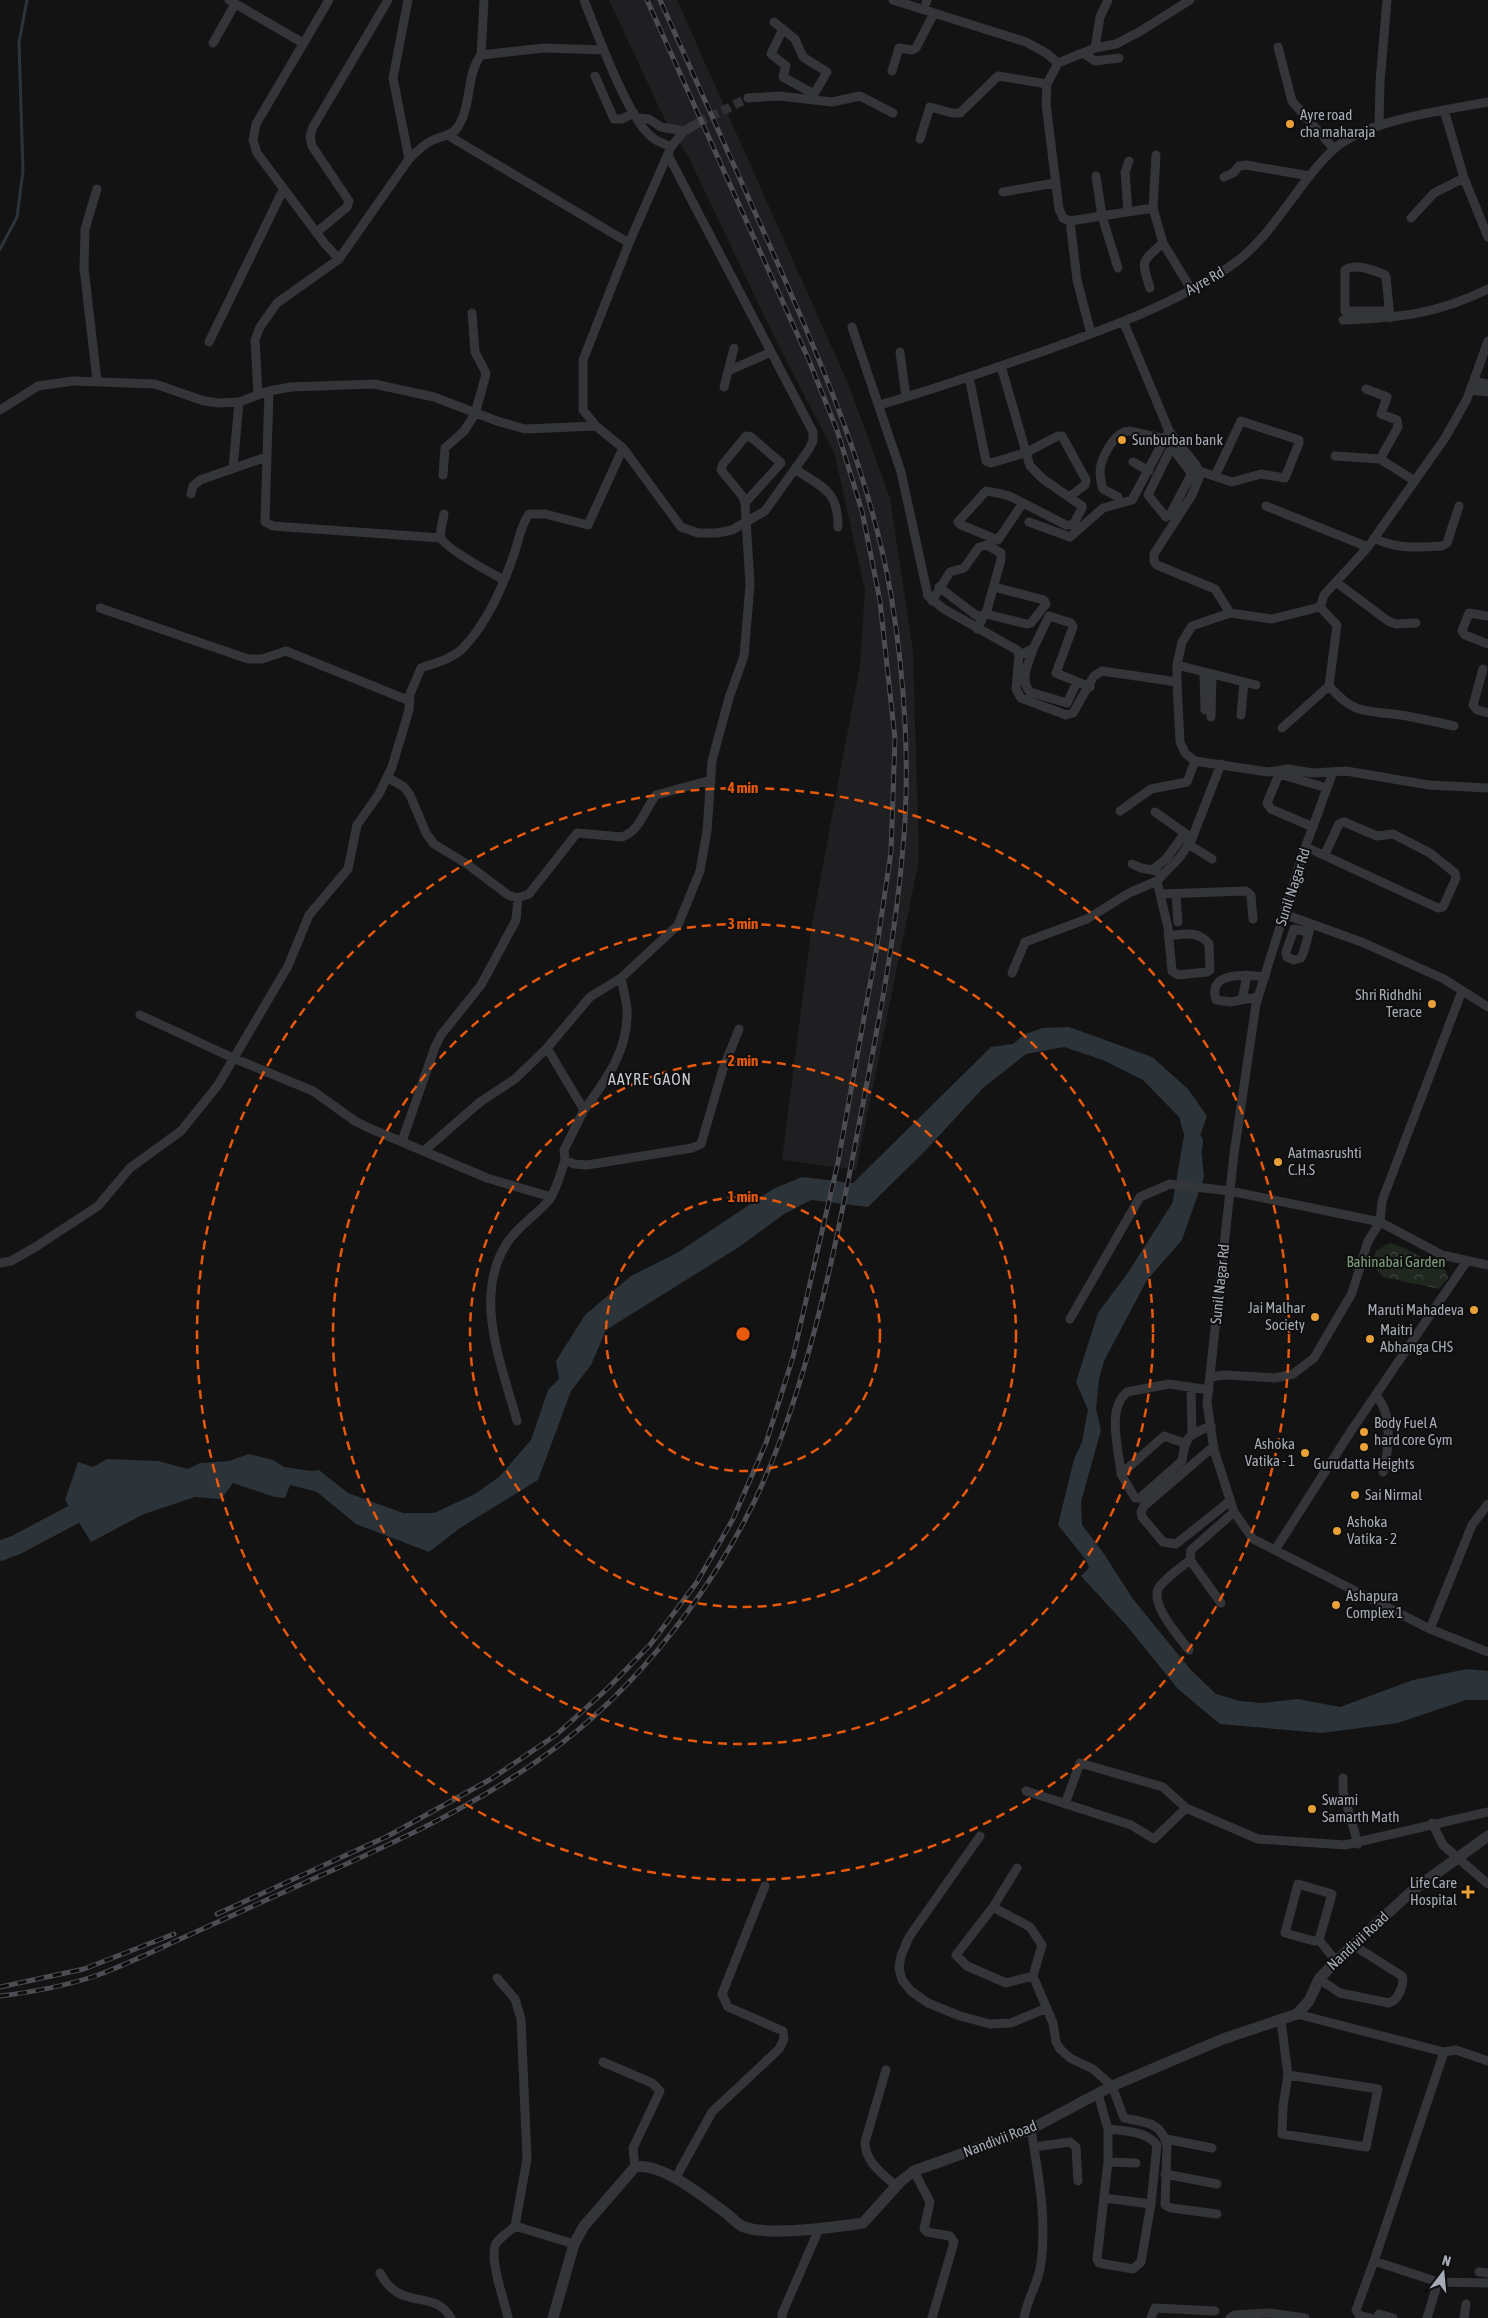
<svg xmlns="http://www.w3.org/2000/svg" width="1488" height="2318" font-family="'Asap Condensed',sans-serif">
  <style>
    .built { fill: #1f1f21 }
    .park { fill: url(#park-crowns) }
    .water { fill: #2c3439 }
    .lines { fill: none; stroke-linecap: round; stroke-linejoin: round }
    .stream { stroke: #2c3439; stroke-width: 3 }
    .river { stroke: #2c3439; stroke-width: 20 }
    .minor-tunnel { stroke: #303134; stroke-width: 9; stroke-dasharray: 9 4.5; stroke-linecap: butt }
    .minor { stroke: #343539; stroke-width: 9 }
    .tertiary { stroke: #343539; stroke-width: 11 }
    .rail-casing { stroke: #4b4d52; stroke-width: 5 }
    .rail { stroke: #0e0e0f; stroke-width: 3; stroke-dasharray: 9; stroke-linecap: butt }
    .ring { fill: none; stroke: #e8590c; stroke-width: 2.5; stroke-dasharray: 9 6 }
    .poi-dot { fill: #e8a037; stroke: #0e0e0f; stroke-width: 2 }
    .labels { text-anchor: middle; stroke-width: 4; stroke-linejoin: round; paint-order: stroke }
    .poi-label { font-size: 15px; fill: #a5aab4; stroke: #0e0e0f; text-anchor: start }
    .street-label { font-size: 15px; fill: #a5aab4; stroke: #0e0e0f }
    .park-label { font-size: 15px; fill: #7d9e7d; stroke: #0e0e0f }
    .neighbourhood-label { font-size: 16px; letter-spacing: 1px; fill: #c5c9d0; stroke: #0e0e0f }
    .centre { fill: #e8590c; stroke: #0e0e0f; stroke-width: 2.5 }
    .ring-label { font-size: 15px; text-anchor: middle; font-weight: bold; fill: #e8590c; stroke: #0e0e0f; stroke-width: 4; stroke-linejoin: round; paint-order: stroke }
  </style>
  <defs>
    <pattern id="park-crowns" width="20" height="18" patternUnits="userSpaceOnUse" patternTransform="scale(1.25)"><rect width="20" height="18" fill="#1f271f"/><path d="M2 6a3 3 0 1 1 6 0M12 15a3 3 0 1 1 6 0" fill="none" stroke="#3d443d"/></pattern>
  </defs>
  <rect width="100%" height="100%" fill="#131314"/>
  <path class="built" d="M 609,0 L 677,0 L 850,388 L 890,498 L 913,651 L 919,860 L 856,1170 L 782,1160 L 812,924 L 860,665 L 865,590 L 834,452 L 779,347 L 687,154 L 663,116 Z"/>
  <path class="park" d="M 1390,1243 C 1410,1248 1425,1261 1444,1267 L 1448,1278 L 1439,1289 L 1383,1277 L 1371,1264 L 1376,1251 Z"/>
  <path class="water" d="M 1069,1027 L 1152,1057 L 1188,1089 L 1207,1116 L 1200,1136 L 1204,1177 L 1182,1240 L 1147,1280 L 1104,1361 L 1099,1379 L 1096,1409 L 1101,1430 L 1081,1502 L 1082,1525 L 1102,1551 L 1133,1599 L 1190,1669 L 1216,1694 L 1240,1701 L 1262,1703 L 1298,1699 L 1340,1707 L 1413,1680 L 1467,1669 L 1488,1671 L 1488,1700 L 1466,1700 L 1398,1723 L 1322,1733 L 1220,1724 L 1178,1689 L 1127,1626 L 1081,1576 L 1089,1568 L 1086,1560 L 1058,1525 L 1074,1459 L 1082,1442 L 1088,1410 L 1076,1382 L 1098,1313 L 1127,1274 L 1189,1177 L 1188,1148 L 1179,1117 L 1143,1080 L 1103,1060 L 1064,1047 L 1026,1054 L 982,1089 L 925,1151 L 868,1207 L 811,1200 L 784,1214 L 739,1247 L 606,1330 L 591,1365 L 571,1391 L 538,1480 L 460,1528 L 429,1552 L 356,1524 L 317,1492 L 290,1485 L 285,1498 L 275,1497 L 233,1483 L 221,1499 L 195,1497 L 144,1514 L 91,1542 L 65,1500 L 78,1462 L 93,1467 L 107,1459 L 158,1461 L 188,1469 L 200,1463 L 229,1461 L 249,1454 L 273,1460 L 284,1467 L 310,1471 L 319,1470 L 348,1493 L 403,1513 L 434,1513 L 475,1494 L 499,1477 L 531,1440 L 548,1390 L 559,1379 L 556,1361 L 585,1315 L 631,1276 L 677,1253 L 773,1189 L 802,1177 L 853,1183 L 991,1047 L 1013,1044 L 1025,1034 L 1043,1028 Z"/>
  <g class="lines">
    <path class="stream" d="M 0,249 L 17,217 L 23,171 L 19,42 L 27,0"/>
    <path class="river" d="M 1182,1207 L 1193,1142
      M 0,1551 L 16,1545 L 97,1502"/>
    <path class="minor-tunnel" d="M 698,123 L 748,98"/>
    <path class="minor" d="M 229,0 L 303,43
      M 329,0 L 256,124 L 253,140 L 257,153 L 325,244 L 339,259
      M 408,0 L 393,78 L 409,159
      M 584,0 C 596,30 629,122 653,138 C 658,142 665,144 671,147
      M 893,0 L 1026,42 L 1046,53 L 1058,63
      M 1190,0 L 1139,32 L 1116,44 L 1095,48 L 1058,63 L 1047,84 L 1046,104 L 1059,209 L 1063,218 L 1070,221 L 1153,208 L 1163,243 L 1191,289
      M 926,3 L 927,0
      M 774,22 L 795,39 L 803,57 L 827,72 L 814,94 L 783,77 L 786,66 L 771,54 L 783,29
      M 213,43 L 235,4
      M 1278,47 L 1292,101 L 1334,149
      M 1095,48 L 1100,17 L 1108,0
      M 1083,53 L 1095,61 L 1119,58
      M 481,55 L 484,0
      M 892,71 L 899,48 L 912,50 L 916,48 L 934,13
      M 595,76 L 614,119 L 622,119 L 634,113
      M 748,98 L 779,96 L 832,102 L 860,96 L 893,113
      M 1444,110 L 1464,178 L 1488,237
      M 637,118 L 649,119 L 661,127 L 684,131
      M 1379,126 L 1380,82 L 1387,0
      M 449,136 L 629,243
      M 920,139 L 930,107 L 952,113 L 960,113 L 998,76 L 1047,84
      M 668,155 L 813,432 L 813,441 L 809,449 L 765,511 L 732,530 L 717,533 L 698,533 L 681,527 L 623,448 L 596,426 L 583,410 L 583,360 L 629,243 L 671,147 L 684,131 L 698,123
      M 1096,176 L 1102,216 L 1118,268
      M 1224,177 L 1233,173 L 1239,166 L 1246,165 L 1310,176
      M 1003,192 L 1055,183
      M 1153,208 L 1156,155
      M 1128,212 L 1125,172 L 1129,161
      M 1411,218 L 1434,193 L 1464,178
      M 1070,221 L 1077,280 L 1091,334
      M 317,232 L 347,207 L 349,201 L 312,146 L 310,136 L 313,127 L 388,0
      M 1150,288 C 1141,260 1141,262 1163,243
      M 1389,311 L 1345,311 L 1345,270 C 1356,263 1373,270 1385,275 L 1386,277 L 1390,318
      M 1343,320 C 1399,318 1437,314 1488,289
      M 1124,323 L 1169,431 L 1196,465 L 1200,475 L 1192,495 L 1154,554 L 1154,561 L 1157,565 L 1215,589 L 1230,613
      M 852,327 L 901,472 L 928,596 L 944,609 L 1017,650 L 1019,655 L 1016,689 L 1021,698 L 1066,715 L 1073,713 L 1094,676 L 1102,671 L 1177,682 L 1180,742 L 1185,753 L 1195,761 L 1268,772 L 1288,769 L 1313,773 L 1346,771 L 1429,785 L 1488,788
      M 209,342 L 283,190
      M 900,352 L 906,397
      M 1001,366 L 1030,466 L 1043,479 L 1082,506 L 1082,508 L 1073,525 L 1066,525 L 1023,503 L 998,540 L 961,525 L 958,522 L 986,491 C 1002,494 1008,494 1023,503
      M 728,371 L 771,352
      M 969,377 L 986,461 L 991,463 L 1025,453 L 1058,436 L 1062,436 L 1086,480 L 1085,485 L 1069,497
      M 97,381 L 84,268 L 85,229 L 97,189
      M 1474,381 L 1488,384
      M 724,387 L 734,348
      M 1366,389 L 1387,397 L 1381,414 L 1397,420 L 1398,427 L 1380,459
      M 1471,390 L 1488,392
      M 269,391 L 265,522 L 273,526 L 441,538
      M 258,395 L 255,340 L 260,327 L 277,303 L 339,259 L 409,159 C 416,152 424,144 433,140 C 444,135 453,136 459,125 C 472,103 466,75 481,55 L 544,48 L 604,50
      M 880,405 C 935,389 990,370 1044,351 C 1108,328 1173,305 1229,267 C 1273,238 1296,184 1334,149 C 1366,120 1446,110 1488,102
      M 0,410 L 38,386 L 73,381 L 155,384 L 204,401 L 220,403 L 239,402 L 269,391 L 291,387 L 374,384 L 434,397 L 497,421 L 525,429 L 596,426
      M 1335,456 L 1380,459 L 1415,481
      M 1133,462 L 1149,471
      M 233,468 L 239,402
      M 795,469 C 823,488 838,490 838,527
      M 1199,471 L 1232,482 L 1261,474 L 1285,478 L 1299,443 L 1299,440 L 1241,421 L 1215,476
      M 1192,474 L 1176,453 L 1171,450 L 1169,452 L 1148,495 L 1166,517 L 1170,515 L 1196,465
      M 443,475 L 445,448 L 464,431 L 475,414 L 485,378 L 486,373 L 475,352 L 472,313
      M 191,494 L 193,486 L 200,480 L 266,457
      M 1118,497 L 1103,489 C 1101,483 1099,472 1101,465 C 1104,453 1116,431 1129,431 L 1166,439
      M 1266,506 L 1368,547
      M 444,514 C 443,521 439,532 441,538 C 446,549 493,574 504,580
      M 1029,522 L 1070,537 L 1103,508 L 1132,500 L 1169,431
      M 1374,538 C 1398,550 1417,547 1442,546 L 1447,543 L 1459,506
      M 1336,582 L 1388,621 L 1396,624 L 1416,623
      M 939,587 L 977,616 L 986,614 L 1027,624 L 1031,623 L 1046,604 L 1044,600 L 994,587
      M 932,601 L 950,572 L 964,568 L 979,547 L 987,545 L 1001,553 L 1001,560 L 987,610 L 977,629
      M 1320,607 L 1324,595 L 1368,547 L 1445,438 L 1467,399 L 1488,341
      M 1320,607 L 1337,625 L 1329,686 C 1355,716 1366,710 1401,715 C 1418,718 1436,722 1454,726
      M 100,608 L 248,659 L 262,659 L 286,651 L 410,701
      M 1488,616 L 1469,613 L 1462,631 L 1465,635 L 1488,644
      M 1033,649 C 1029,663 1019,679 1030,692 L 1067,703 L 1077,682
      M 1019,655 L 1033,649 L 1049,616 L 1071,623 L 1073,627 L 1056,673 L 1090,687
      M 1177,665 L 1256,685
      M 1483,669 L 1473,705 L 1477,710 L 1488,713
      M 1204,672 L 1205,710
      M 1177,682 L 1177,665 L 1182,642 L 1192,626 L 1230,613 L 1272,619 L 1320,607
      M 1241,715 L 1244,682
      M 1211,717 L 1212,674
      M 1282,728 L 1329,686
      M 1333,772 L 1302,856 L 1256,1004 L 1234,1154 L 1207,1403 L 1214,1450 L 1234,1512 L 1253,1539 L 1430,1629 L 1488,1652
      M 387,777 L 404,787 L 410,795 L 426,833 L 434,844 L 467,864 L 508,895 L 518,898 L 529,894 L 577,833 L 622,837 C 641,830 644,810 656,795 L 711,780
      M 1120,811 L 1151,789 L 1187,782 L 1195,761
      M 1155,812 L 1189,836
      M 1313,827 L 1271,809 L 1267,803 L 1279,774 L 1327,788
      M 1188,844 L 1212,859
      M 1306,847 L 1438,908 L 1443,907 L 1456,878 L 1455,873 L 1430,853 L 1393,834 L 1377,836 L 1344,822 L 1339,824 L 1325,854
      M 1132,864 L 1141,868 L 1157,871
      M 1153,869 L 1166,859 L 1185,833
      M 1157,881 L 1168,928 L 1172,971 L 1178,975 L 1207,972 L 1210,970 L 1209,944 C 1198,930 1184,934 1168,936
      M 1160,894 L 1246,891 L 1251,895 L 1253,919
      M 1176,894 L 1178,922
      M 1284,914 L 1364,943 L 1444,979 L 1488,1007
      M 1309,932 L 1294,929 L 1286,952 L 1287,957 L 1294,960 L 1301,958 C 1306,948 1308,935 1311,924
      M 1012,973 L 1025,942 L 1087,919 L 1129,893 L 1157,881 L 1180,857 L 1191,841 L 1221,764
      M 1258,997 L 1230,1002 L 1216,1000 C 1207,970 1248,975 1265,977
      M 1242,1000 L 1247,975
      M 140,1015 L 233,1058 L 313,1091 L 355,1121 L 369,1128 L 487,1178 L 551,1197
      M 547,1048 L 584,1110 C 607,1079 629,1049 627,1009 C 626,999 623,988 621,978
      M 584,1110 L 564,1150 L 565,1160 L 574,1164 L 587,1165 L 692,1148 L 701,1144 L 723,1069 L 739,1029
      M 402,1141 L 435,1047 L 441,1035 L 481,985 L 516,920 L 518,898
      M 425,1150 L 480,1102 L 515,1079 L 547,1048 L 590,997 L 621,978 L 678,925 L 700,871 L 707,831 L 712,761 L 729,698 L 744,656 L 750,585 L 745,503 L 743,497 L 721,470 L 723,464 L 746,436 L 751,437 L 781,463 L 745,503
      M 0,1263 L 11,1261 L 37,1246 L 98,1206 L 130,1168 L 181,1131 L 218,1085 L 288,966 L 309,915 L 348,869 L 357,825 L 379,794 L 392,767 L 409,710 L 410,694 L 421,668 C 435,663 452,659 463,648 C 488,622 503,587 514,554 C 519,540 520,527 529,514 L 545,514 L 588,525 L 623,448
      M 1070,1319 L 1140,1197 L 1170,1184 L 1230,1191 L 1380,1222 L 1382,1201 L 1462,991
      M 1210,1377 L 1225,1375 L 1275,1378 L 1293,1374 L 1314,1358 L 1352,1293 L 1368,1241 L 1380,1222 L 1442,1255 L 1488,1265
      M 1191,1387 L 1192,1433
      M 1376,1396 C 1393,1413 1389,1450 1383,1472
      M 517,1421 C 502,1365 472,1297 507,1243 C 518,1226 537,1215 550,1199 C 557,1188 561,1172 565,1160
      M 1184,1443 L 1164,1436 L 1121,1474 L 1135,1498 L 1140,1498 L 1182,1461 C 1186,1436 1186,1436 1211,1426
      M 1214,1446 L 1144,1506 L 1141,1512 L 1142,1517 L 1163,1542 L 1176,1544 L 1230,1501
      M 1121,1474 C 1119,1450 1106,1409 1127,1392 L 1169,1384 L 1209,1390
      M 1275,1550 L 1351,1431 L 1467,1261
      M 1190,1560 L 1221,1603
      M 1430,1629 L 1472,1525 L 1488,1504
      M 1189,1650 C 1179,1636 1147,1602 1160,1586 C 1168,1576 1180,1568 1190,1560 L 1191,1550 L 1234,1512
      M 1343,1778 L 1343,1792 L 1358,1844
      M 1026,1791 L 1131,1825 L 1154,1839 L 1186,1808
      M 1065,1804 L 1080,1763 L 1163,1787 L 1186,1808 L 1258,1839 L 1345,1845 L 1488,1812
      M 1432,1823 L 1443,1845 L 1488,1884
      M 980,1836 L 909,1937 L 901,1956 L 899,1968 L 902,1980 L 911,1991 L 928,2003 L 960,2016 L 990,2024 L 1011,2023 L 1047,2008
      M 1017,1868 L 993,1907 L 1030,1927 L 1042,1945 L 1033,1976 L 1053,2023 L 1056,2042 L 1060,2049 L 1070,2058 L 1093,2069 L 1112,2086 L 1124,2118 C 1144,2123 1160,2120 1167,2145 L 1165,2205 L 1171,2208 L 1217,2214
      M 993,1907 L 956,1955 L 967,1966 L 1006,1983 L 1033,1976
      M 1319,1940 L 1332,1894 L 1298,1884 L 1285,1933 L 1314,1941 L 1319,1940 L 1336,1961
      M 497,1978 L 515,1999 L 521,2019 L 527,2159 L 515,2226
      M 1319,1979 L 1340,1993 L 1389,2003 C 1398,2000 1405,1985 1402,1976 L 1353,1945
      M 1297,2014 L 1444,2052 L 1374,2261 L 1438,2282 L 1427,2318
      M 1281,2021 L 1288,2075 L 1283,2106 L 1282,2134 L 1366,2147 L 1378,2089 L 1288,2075
      M 1444,2052 L 1456,2050 L 1488,2061
      M 603,2062 L 652,2083 L 660,2091 L 633,2148 L 635,2167
      M 886,2070 L 865,2142 C 865,2162 882,2173 896,2186
      M 1098,2094 L 1108,2129 C 1125,2131 1146,2131 1157,2145 L 1151,2204 L 1141,2262 L 1133,2269 L 1099,2263 L 1097,2259 L 1108,2162 L 1108,2129
      M 1166,2139 L 1212,2148
      M 1034,2147 L 1070,2142 L 1076,2147 L 1078,2181
      M 1108,2162 L 1136,2163
      M 914,2171 L 930,2202 L 924,2229 L 927,2232 L 950,2236 L 954,2242 L 932,2318
      M 1165,2174 L 1217,2184
      M 675,2179 L 712,2112 L 779,2049 L 784,2039 L 783,2031 L 728,2007 L 722,1994 L 765,1886
      M 1104,2198 L 1151,2204
      M 1479,2272 L 1488,2273
      M 380,2273 C 401,2313 433,2287 451,2318
      M 1438,2282 L 1488,2283
      M 508,2318 C 505,2302 487,2255 497,2242 C 502,2236 510,2231 515,2226 L 574,2244
      M 782,2318 L 782,2314 L 819,2229
      M 1024,2318 C 1027,2299 1039,2282 1041,2263 C 1047,2218 1038,2173 1031,2129
      M 1151,2318 L 1155,2308 L 1215,2311
      M 1230,2318 L 1234,2315 L 1269,2313 L 1305,2318
      M 1370,2318 L 1359,2315 L 1356,2310 L 1374,2261
      M 1377,2318 L 1379,2314 L 1393,2318
      M 1464,2318 L 1466,2304"/>
    <path class="tertiary" d="M 553,2318 L 574,2244 L 584,2226 L 635,2167 C 662,2162 705,2198 726,2213 C 731,2217 738,2225 744,2227 C 769,2236 836,2227 863,2223 L 901,2181 L 914,2171 L 1031,2129 L 1112,2086 L 1223,2039 L 1297,2014 L 1309,2001 L 1319,1979 L 1336,1961 L 1412,1891 L 1488,1836"/>
    <g class="rail-casing">
      <path id="rail" d="M 217,1914 L 388,1836 L 491,1779 L 556,1735 L 607,1689 L 650,1645 L 697,1582 L 733,1519 L 766,1443 L 793,1357 L 838,1162 L 877,946 L 891,852 L 895,739 L 880,601 L 862,511 L 837,430 L 808,358 L 647,0
        M 0,1987 L 84,1969 L 174,1934
        M 0,1996 C 33,1992 66,1986 98,1975 C 125,1965 152,1952 178,1940 C 220,1921 262,1902 304,1883 C 392,1844 481,1804 558,1746 C 654,1673 736,1559 778,1446 C 820,1335 843,1210 865,1093 C 880,1015 895,937 902,858 C 911,774 905,679 891,595 C 871,479 825,371 778,264 C 739,176 700,88 660,0"/>
    </g>
    <use href="#rail" class="rail"/>
  </g>
  <g class="ring">
    <circle cx="743" cy="1334" r="137"/>
    <circle cx="743" cy="1334" r="273"/>
    <circle cx="743" cy="1334" r="410"/>
    <circle cx="743" cy="1334" r="546"/>
  </g>
  <g class="poi-dot">
    <circle cx="1290" cy="124" r="5"/>
    <circle cx="1122" cy="440" r="5"/>
    <circle cx="1432" cy="1004" r="5"/>
    <circle cx="1278" cy="1162" r="5"/>
    <circle cx="1474" cy="1310" r="5"/>
    <circle cx="1315" cy="1317" r="5"/>
    <circle cx="1370" cy="1339" r="5"/>
    <circle cx="1364" cy="1432" r="5"/>
    <circle cx="1364" cy="1447" r="5"/>
    <circle cx="1305" cy="1453" r="5"/>
    <circle cx="1355" cy="1495" r="5"/>
    <circle cx="1337" cy="1531" r="5"/>
    <circle cx="1336" cy="1605" r="5"/>
    <circle cx="1312" cy="1809" r="5"/>
    <path d="M1465.5 1884.5h5v5h5v5h-5v5h-5v-5h-5v-5h5z"/>
  </g>
  <g class="labels">
    <g class="poi-label">
      <text x="1300" y="120">Ayre road<tspan x="1300" dy="17">cha maharaja</tspan></text>
      <text x="1132" y="445">Sunburban bank</text>
      <text x="1422" y="1000" text-anchor="end">Shri Ridhdhi<tspan x="1422" dy="17">Terace</tspan></text>
      <text x="1288" y="1158">Aatmasrushti<tspan x="1288" dy="17">C.H.S</tspan></text>
      <text x="1305" y="1313" text-anchor="end">Jai Malhar<tspan x="1305" dy="17">Society</tspan></text>
      <text x="1464" y="1315" text-anchor="end">Maruti Mahadeva</text>
      <text x="1380" y="1335">Maitri<tspan x="1380" dy="17">Abhanga CHS</tspan></text>
      <text x="1374" y="1428">Body Fuel A<tspan x="1374" dy="17">hard core Gym</tspan></text>
      <text x="1295" y="1449" text-anchor="end">Ashoka<tspan x="1295" dy="17">Vatika - 1</tspan></text>
      <text x="1364" y="1469" text-anchor="middle">Gurudatta Heights</text>
      <text x="1365" y="1500">Sai Nirmal</text>
      <text x="1347" y="1527">Ashoka<tspan x="1347" dy="17">Vatika - 2</tspan></text>
      <text x="1346" y="1601">Ashapura<tspan x="1346" dy="17">Complex 1</tspan></text>
      <text x="1322" y="1805">Swami<tspan x="1322" dy="17">Samarth Math</tspan></text>
      <text x="1457" y="1888" text-anchor="end">Life Care<tspan x="1457" dy="17">Hospital</tspan></text>
    </g>
    <g class="street-label">
      <text transform="translate(1205 281) rotate(-29)" y="5">Ayre Rd</text>
      <text transform="translate(1293 887) rotate(-72)" y="5">Sunil Nagar Rd</text>
      <text transform="translate(1220 1284) rotate(-84)" y="5">Sunil Nagar Rd</text>
      <text transform="translate(1358 1941) rotate(-43)" y="5">Nandivii Road</text>
      <text transform="translate(1000 2139) rotate(-21)" y="5">Nandivii Road</text>
    </g>
    <g class="park-label">
      <text x="1396" y="1267">Bahinabai Garden</text>
    </g>
    <g class="neighbourhood-label">
      <text x="650" y="1085">AAYRE GAON</text>
    </g>
  </g>
  <circle cx="743" cy="1334" r="8" class="centre"/>
  <g class="ring-label">
    <text x="743" y="793">4 min</text>
    <text x="743" y="929">3 min</text>
    <text x="743" y="1066">2 min</text>
    <text x="743" y="1202">1 min</text>
  </g>
  <g transform="translate(1443 2273) rotate(16)" stroke="#0e0e0f" stroke-width="4" paint-order="stroke">
  <path d="M0-4L9 19L0 12L-9 19Z" fill="#a5aab4"/>
  <text y="-8" font-size="14" font-weight="bold" text-anchor="middle" fill="#a5aab4">N</text>
  </g>
</svg>
